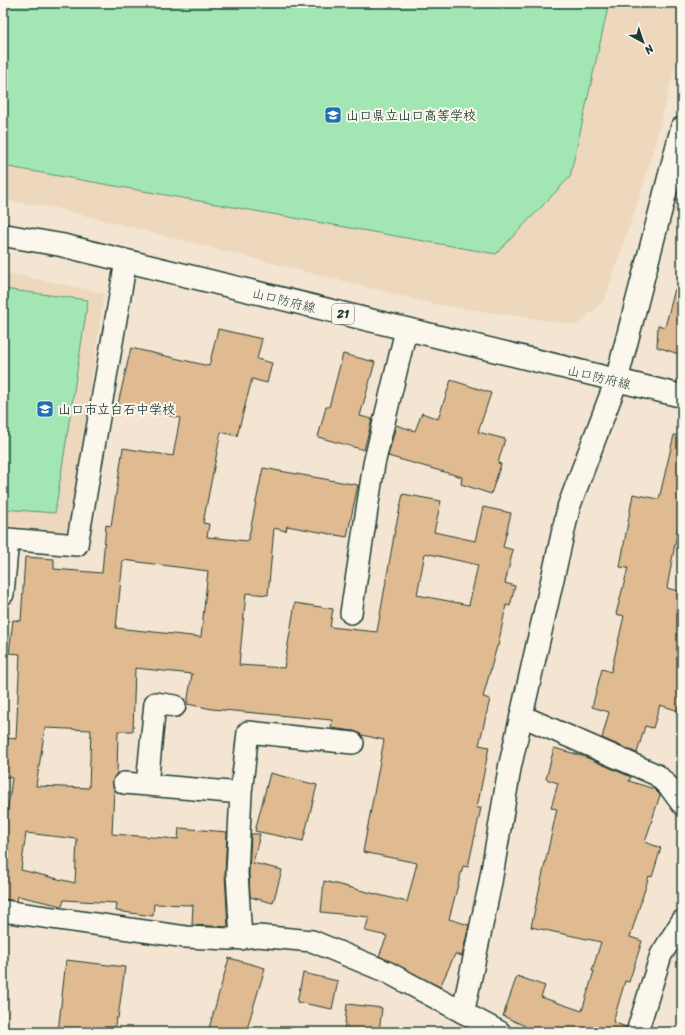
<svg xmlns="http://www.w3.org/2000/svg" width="685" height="1035" font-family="Sriracha,'Klee One',sans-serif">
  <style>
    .built { fill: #edd8be }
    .green { fill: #a2e7b3; stroke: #609274 }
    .building { fill: #e0ba91; stroke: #1f3d34; fill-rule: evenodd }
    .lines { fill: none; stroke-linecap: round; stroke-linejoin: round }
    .minor-casing { stroke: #1f3d34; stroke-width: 24 }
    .tertiary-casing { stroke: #1f3d34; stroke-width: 25 }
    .primary-casing { stroke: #1f3d34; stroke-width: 25 }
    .minor { stroke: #fbf7ec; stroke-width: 21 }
    .tertiary { stroke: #fbf7ec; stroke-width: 22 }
    .primary { stroke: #fbf7ec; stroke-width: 22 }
    .labels { text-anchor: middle; stroke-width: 4; stroke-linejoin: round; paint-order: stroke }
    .shield { fill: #fbf7ec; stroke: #61756b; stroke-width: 1 }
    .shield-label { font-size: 12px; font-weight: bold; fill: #1f3d34 }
    .poi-label { font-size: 13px; font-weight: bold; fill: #1f3d34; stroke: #fbf7ec; text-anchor: start }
    .street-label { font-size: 13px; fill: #1f3d34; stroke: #fbf7ec }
  </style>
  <rect width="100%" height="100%" fill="#f3e5d1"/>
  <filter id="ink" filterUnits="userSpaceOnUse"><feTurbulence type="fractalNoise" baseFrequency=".025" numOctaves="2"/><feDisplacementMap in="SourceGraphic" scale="8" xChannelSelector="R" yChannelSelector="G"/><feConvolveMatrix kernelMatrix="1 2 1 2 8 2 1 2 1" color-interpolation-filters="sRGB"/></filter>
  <g filter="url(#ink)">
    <path class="built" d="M 3,3 L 682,3 L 682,43 L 643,186 L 605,299 L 578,325 L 434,304 L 51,207 L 3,200 Z
      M 3,272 L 104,293 L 70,533 L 3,525 Z"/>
    <path class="green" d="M 3,3 L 609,3 L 570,177 L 496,254 L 3,166 Z
      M 3,289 L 88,300 L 55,513 L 3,509 Z"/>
    <path class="building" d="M 675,289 L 682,290 L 682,355 L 657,347 L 658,325 L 665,327 Z
      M 218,329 L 262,339 L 257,359 L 272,363 L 267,383 L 252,379 L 237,436 L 221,432 L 203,523 L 209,524 L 207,537 L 248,541 L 263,468 L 358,485 L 347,537 L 287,526 L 286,531 L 274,528 L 268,595 L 246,593 L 239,665 L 284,668 L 295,603 L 333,609 L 330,627 L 377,632 L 395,530 L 403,494 L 441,501 L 434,532 L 475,541 L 483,507 L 511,513 L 503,547 L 513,550 L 505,583 L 515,586 L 510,606 L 506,605 L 498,646 L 497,646 L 483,697 L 490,699 L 479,745 L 489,747 L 477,808 L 481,808 L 468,867 L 463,866 L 449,919 L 469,925 L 462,956 L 455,954 L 440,987 L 379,956 L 387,936 L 365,931 L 369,917 L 321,912 L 324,881 L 407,902 L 417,863 L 363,852 L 384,740 L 362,735 L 354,731 L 331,728 L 332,720 L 212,709 L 187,704 L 192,674 L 135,668 L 133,731 L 118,731 L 117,774 L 112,782 L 114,789 L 112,834 L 178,839 L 179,828 L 227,832 L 225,874 L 228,927 L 192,925 L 193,905 L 154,904 L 153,916 L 116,911 L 117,903 L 64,900 L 62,906 L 18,896 L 17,901 L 3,899 L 3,845 L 12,778 L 3,776 L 3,770 L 8,738 L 16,739 L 20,654 L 9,653 L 13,620 L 21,621 L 25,557 L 54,559 L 54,569 L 102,573 L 106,525 L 111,526 L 123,448 L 173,456 L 180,418 L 118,404 L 131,348 L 209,366 ZM 425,553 L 478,565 L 469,605 L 417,595 ZM 123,560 L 208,571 L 201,637 L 116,628 ZM 45,728 L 91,730 L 89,788 L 36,786 ZM 26,833 L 77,839 L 75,883 L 21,870 Z
      M 343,354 L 375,362 L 360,416 L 372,419 L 364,450 L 318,437 L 326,407 L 329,407 Z
      M 451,380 L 491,393 L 478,432 L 505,439 L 498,463 L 501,464 L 491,494 L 461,484 L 462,477 L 388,456 L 396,425 L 415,431 L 422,413 L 438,419 Z
      M 674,435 L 682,436 L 682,505 L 667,588 L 682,592 L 682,712 L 660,705 L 653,728 L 645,726 L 637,753 L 602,738 L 609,712 L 592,707 L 602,669 L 611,672 L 624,616 L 616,614 L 628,568 L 620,567 L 633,494 L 659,499 Z
      M 554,748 L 583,756 L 631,777 L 629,781 L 654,789 L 660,795 L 645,842 L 661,848 L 652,877 L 649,876 L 630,937 L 642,941 L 629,982 L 625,981 L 613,1022 L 626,1027 L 625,1032 L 523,1032 L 525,1026 L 503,1016 L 517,976 L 545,986 L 541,997 L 582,1011 L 594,971 L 592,971 L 601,942 L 531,927 L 557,809 L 551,808 L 558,783 L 546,779 Z
      M 270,773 L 317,785 L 303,841 L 255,831 Z
      M 251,834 L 260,834 L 253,863 L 282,870 L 273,903 L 250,897 L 249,873 Z
      M 229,958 L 265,968 L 246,1032 L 208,1032 Z
      M 66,960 L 125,967 L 118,1018 L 116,1018 L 114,1032 L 58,1032 Z
      M 303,973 L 338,981 L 332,1009 L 297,1002 Z
      M 347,1004 L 382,1008 L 379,1032 L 344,1032 Z"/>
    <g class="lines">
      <g class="minor-casing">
        <path id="minor" d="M 3,594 L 8,539 L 77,545 L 126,261
          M 351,613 L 374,464 L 406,330
          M 522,716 L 657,775 L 671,789 L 682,804
          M 124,783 L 241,793
          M 147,785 L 155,703 L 175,706
          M 3,911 L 186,937 L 230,939 L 258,936 L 312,941 L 387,972 L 500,1032
          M 241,939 L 237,873 L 241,793 L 248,732 L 353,743
          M 637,1032 L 661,955 L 682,921"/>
      </g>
      <g class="tertiary-casing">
        <path id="tertiary" d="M 463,1012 L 490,885 L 510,766 L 569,506 L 616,382 L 682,128"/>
      </g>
      <g class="primary-casing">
        <path id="primary" d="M 3,235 L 61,245 L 682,396"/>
      </g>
      <use href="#minor" class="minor"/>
      <use href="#tertiary" class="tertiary"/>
      <use href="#primary" class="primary"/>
    </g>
  </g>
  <defs>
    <g id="school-square" transform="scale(0.9)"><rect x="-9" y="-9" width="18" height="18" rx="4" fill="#1f6fb2" stroke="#fbf7ec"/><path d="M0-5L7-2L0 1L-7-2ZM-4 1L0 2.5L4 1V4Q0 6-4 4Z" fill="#fff"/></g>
  </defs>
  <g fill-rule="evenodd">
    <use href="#school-square" x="333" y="115"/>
    <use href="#school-square" x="45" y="409"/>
  </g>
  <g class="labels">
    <rect class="shield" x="332" y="304" width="22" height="20" rx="3"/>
    <g class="shield-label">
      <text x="343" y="318">21</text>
    </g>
    <g class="poi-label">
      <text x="346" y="120">山口県立山口高等学校</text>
      <text x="58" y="414">山口市立白石中学校</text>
    </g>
    <g class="street-label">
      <text transform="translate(284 300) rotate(14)" y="5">山口防府線</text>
      <text transform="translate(599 377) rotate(13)" y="5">山口防府線</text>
    </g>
  </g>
  <rect width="685" height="1035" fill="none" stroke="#fbf7ec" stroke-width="16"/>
  <rect x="8" y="8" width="669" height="1019" fill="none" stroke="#1f3d34" stroke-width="1.5" filter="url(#ink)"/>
  <g transform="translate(643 42) rotate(140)" stroke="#fbf7ec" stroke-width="3" paint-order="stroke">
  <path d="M0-3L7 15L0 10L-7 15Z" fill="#1f3d34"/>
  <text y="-6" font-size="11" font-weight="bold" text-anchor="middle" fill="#1f3d34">N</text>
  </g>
</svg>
